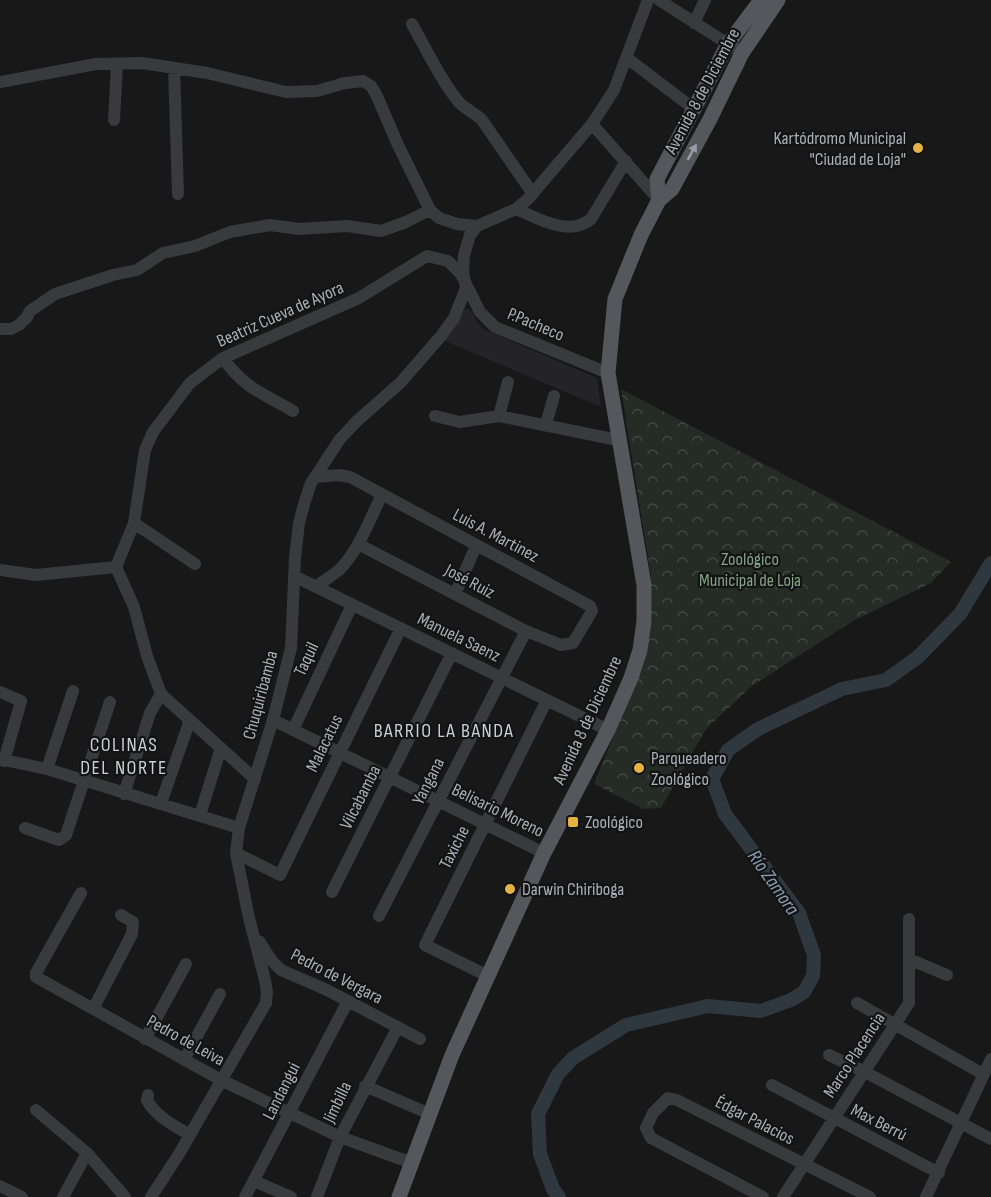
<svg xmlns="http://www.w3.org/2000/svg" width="991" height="1197" font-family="'Sofia Sans Condensed',sans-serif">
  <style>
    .built { fill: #242426 }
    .park { fill: url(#park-crowns) }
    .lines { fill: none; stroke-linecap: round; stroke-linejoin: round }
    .river { stroke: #30383f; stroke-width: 14 }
    .minor { stroke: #393a3e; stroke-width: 12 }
    .major { stroke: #55575d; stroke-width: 15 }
    .oneway { fill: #9a9da6 }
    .poi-dot { fill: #e5b344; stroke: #131314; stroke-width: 2 }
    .labels { text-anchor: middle; stroke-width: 4.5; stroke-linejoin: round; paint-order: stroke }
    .street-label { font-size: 18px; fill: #abafb8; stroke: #131314 }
    .poi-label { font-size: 18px; fill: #abafb8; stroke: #131314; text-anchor: start }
    .park-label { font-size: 18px; fill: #83a286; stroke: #131314 }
    .neighbourhood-label { font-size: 20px; letter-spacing: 1.5px; fill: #cbced5; stroke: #131314 }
    .water-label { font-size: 20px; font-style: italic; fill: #859bb0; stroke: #131314 }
  </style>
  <defs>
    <pattern id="park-crowns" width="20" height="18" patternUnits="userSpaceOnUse" patternTransform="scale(1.5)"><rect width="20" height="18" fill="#242c25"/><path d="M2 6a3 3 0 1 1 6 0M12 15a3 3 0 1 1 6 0" fill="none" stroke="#414843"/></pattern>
  </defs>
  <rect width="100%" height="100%" fill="#181819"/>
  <path class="built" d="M 465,309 L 469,309 L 473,313 L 477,322 L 483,329 L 597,378 L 601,407 L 445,341 Z"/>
  <path class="park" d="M 621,389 L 951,562 L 931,583 L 853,621 L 752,686 L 706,729 L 661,808 L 643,809 L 594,784 L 644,662 L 650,625 L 651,576 Z"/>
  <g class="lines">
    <path class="river" d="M 559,1197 L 553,1189 L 540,1154 L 538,1114 L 558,1074 L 573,1058 L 626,1025 L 708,1006 L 761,1011 L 791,1000 L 804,992 L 813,976 L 814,955 L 799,913 L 725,814 L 712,779 L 728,750 L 758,729 L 842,689 L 886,680 L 918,657 L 960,614 L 991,563"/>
    <path class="minor" d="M 659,0 L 736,49
      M 694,23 L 705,0
      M 412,24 C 426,49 439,77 457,100 C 464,109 474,112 482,120 L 533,194
      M 627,58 L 694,109
      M 174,68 L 178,194
      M 0,82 L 96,64 L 142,63 L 207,73 L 286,92 L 317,91 L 345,83 L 363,81 L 371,86 L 376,94 L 398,145 L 430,210 L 439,218 L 457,224 L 477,226
      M 114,120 L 117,64
      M 592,124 L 659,200
      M 516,209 C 539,219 569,237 591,219 L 626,161
      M 0,329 L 11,329 L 19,325 L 27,317 L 30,311 L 55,294 L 113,275 L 137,270 L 163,253 L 195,246 L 230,232 L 270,225 L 299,229 L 347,226 L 381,231 L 406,222 L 430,210
      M 223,358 C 244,388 262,393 293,411
      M 435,416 L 460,422 L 499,416 L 618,440
      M 499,416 L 508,382
      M 546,424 L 554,396
      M 315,477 L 339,475 L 350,477 L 590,606 L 592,611 L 573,643 L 561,645 L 526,631 L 358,544
      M 134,523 L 195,564
      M 116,567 L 134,607 L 147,656 L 161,694 L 255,779
      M 0,570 L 36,575 L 116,567 L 134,523 L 145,450 L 153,432 L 190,383 L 223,358 L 359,298 L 427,256 L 448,261 L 461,274 L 480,312 L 495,327 L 608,373
      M 294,576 L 608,730
      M 316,587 C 323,581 332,576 339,570 C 360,549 369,520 382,495
      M 455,594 L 476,546
      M 0,692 L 21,701 L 4,761
      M 273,720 L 544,853
      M 293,730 L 352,605
      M 0,759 L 47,769 L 239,828
      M 47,769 L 73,691
      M 124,794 L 150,713 L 161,694
      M 161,803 L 190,720
      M 200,815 L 221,748
      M 25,828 L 59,840 L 66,835 L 110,702
      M 236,853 L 280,875 L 401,628
      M 332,892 L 452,653
      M 81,893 L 36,973 L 36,977 L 221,1080 L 340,1137 L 412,1163
      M 379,916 L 526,631
      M 259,941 L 272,961 L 281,970 L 327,990 L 420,1039
      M 909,959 L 947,975
      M 488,976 L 425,945 L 547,700
      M 857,1003 L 983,1074
      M 93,1009 L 132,934 L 133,922 L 121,915
      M 145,1039 L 186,964
      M 829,1055 L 865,1072 L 991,1139
      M 184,1060 L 220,994
      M 772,1085 L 939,1173
      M 365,1086 L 430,1114
      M 148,1095 L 147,1100 C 155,1116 175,1126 190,1135
      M 36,1110 L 87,1153 L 125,1197
      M 254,1181 L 291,1197
      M 0,1186 L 22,1197
      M 63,1197 L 87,1153
      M 151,1197 L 179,1154 L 266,1003 L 267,992 L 265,980 L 249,918 L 236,853 L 239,828 L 273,720 L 291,648 L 295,558 L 299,523 L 305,501 L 311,483 L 340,439 L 357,421 L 401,382 L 441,336 L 454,318 L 466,288 L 463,272 L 464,255 L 470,235 L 477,226 L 516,209 L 527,200 L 592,124 L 614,90 L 648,0
      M 245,1197 L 348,1001
      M 317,1197 L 340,1137 L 398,1027
      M 763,1197 L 651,1138 L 646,1128 L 653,1113 L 668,1098 L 677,1100 L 870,1197
      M 783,1197 L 909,1003 L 909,919
      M 926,1197 L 991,1059"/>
    <path class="major" d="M 659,200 L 657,179 L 728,44 L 761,0
      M 399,1197 L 452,1055 L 544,853 L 608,730 L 631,678 L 640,650 L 644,621 L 644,585 L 608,373 L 615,299 L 641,235 L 659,200 L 672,189 L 710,119 L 742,53 L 778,0"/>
  </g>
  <defs><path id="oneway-solid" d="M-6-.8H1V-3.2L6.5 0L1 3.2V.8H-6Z" transform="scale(1.5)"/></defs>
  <use class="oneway" href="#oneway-solid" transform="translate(692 152) rotate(-61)"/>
  <g class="poi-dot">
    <circle cx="918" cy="148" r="6"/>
    <circle cx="639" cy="768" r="6"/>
    <rect x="567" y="816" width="12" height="12" rx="3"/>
    <circle cx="510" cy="889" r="6"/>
  </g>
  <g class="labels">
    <g class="street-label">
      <text transform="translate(702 91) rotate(-62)" y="6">Avenida 8 de Diciembre</text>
      <text transform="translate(280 314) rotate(-24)" y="6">Beatriz Cueva de Ayora</text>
      <text transform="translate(536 324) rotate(23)" y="6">P.Pacheco</text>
      <text transform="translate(496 535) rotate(28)" y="6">Luis A. Martinez</text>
      <text transform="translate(470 581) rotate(28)" y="6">José Ruiz</text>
      <text transform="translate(459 637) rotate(26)" y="6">Manuela Saenz</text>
      <text transform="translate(306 659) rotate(-65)" y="6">Taquil</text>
      <text transform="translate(260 695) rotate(-75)" y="6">Chuquiribamba</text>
      <text transform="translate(587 720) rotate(-65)" y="6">Avenida 8 de Diciembre</text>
      <text transform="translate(324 743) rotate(-64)" y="6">Malacatus</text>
      <text transform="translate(428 781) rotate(-63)" y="6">Yangana</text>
      <text transform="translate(360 797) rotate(-63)" y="6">Vilcabamba</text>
      <text transform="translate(498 810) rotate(26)" y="6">Belisario Moreno</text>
      <text transform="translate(454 847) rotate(-63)" y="6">Taxiche</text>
      <text transform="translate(337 976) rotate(27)" y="6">Pedro de Vergara</text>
      <text transform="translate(186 1040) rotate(29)" y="6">Pedro de Leiva</text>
      <text transform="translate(854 1055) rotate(-57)" y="6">Marco Placencia</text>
      <text transform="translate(281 1091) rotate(-63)" y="6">Landangui</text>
      <text transform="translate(337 1102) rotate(-64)" y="6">Jimbilla</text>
      <text transform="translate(755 1120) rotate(27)" y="6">Édgar Palacios</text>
      <text transform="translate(879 1122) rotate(27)" y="6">Max Berrú</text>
    </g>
    <g class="poi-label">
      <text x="906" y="144" text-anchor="end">Kartódromo Municipal<tspan x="906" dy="21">"Ciudad de Loja"</tspan></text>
      <text x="651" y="764">Parqueadero<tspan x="651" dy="21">Zoológico</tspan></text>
      <text x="585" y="828">Zoológico</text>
      <text x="522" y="895">Darwin Chiriboga</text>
    </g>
    <g class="park-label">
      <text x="750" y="565">Zoológico<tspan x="750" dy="21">Municipal de Loja</tspan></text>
    </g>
    <g class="neighbourhood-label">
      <text x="444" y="737">BARRIO LA BANDA</text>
      <text x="124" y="751">COLINAS<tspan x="124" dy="23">DEL NORTE</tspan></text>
    </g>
    <g class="water-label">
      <text transform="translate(774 882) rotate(55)" y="7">Río Zamora</text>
    </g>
  </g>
</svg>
